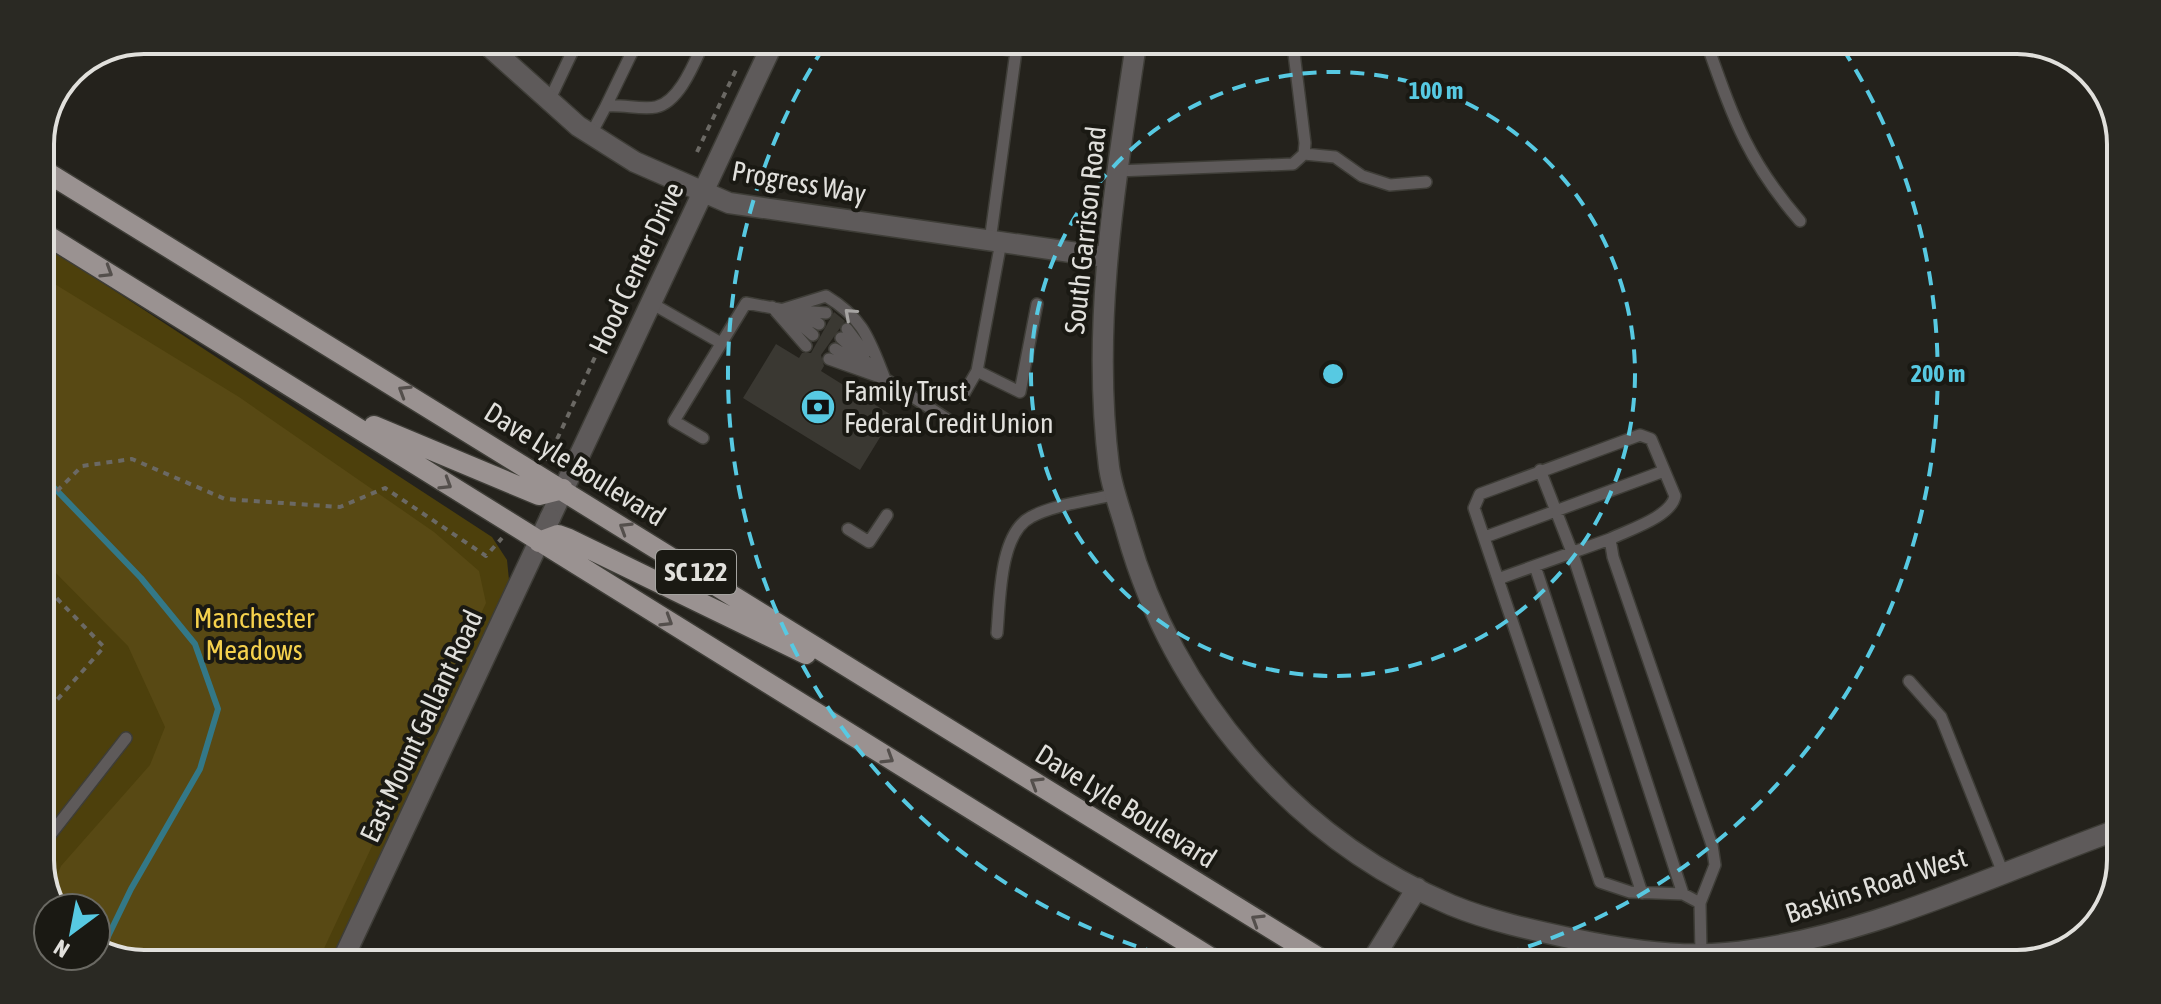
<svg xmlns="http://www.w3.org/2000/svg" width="2161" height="1004" font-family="'Asap Condensed',sans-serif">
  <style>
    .green { fill: #4d400c }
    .forest { fill: #584914 }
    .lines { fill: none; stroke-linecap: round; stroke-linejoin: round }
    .stream { stroke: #337887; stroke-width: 6 }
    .building { fill: #3a3832 }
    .service-casing { stroke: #3e3d37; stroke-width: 14 }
    .minor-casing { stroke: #3e3d37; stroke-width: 23 }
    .tertiary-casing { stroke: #3e3d37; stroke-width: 23 }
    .primary-casing { stroke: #3e3d37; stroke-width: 23 }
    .path { stroke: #6b6964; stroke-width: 4; stroke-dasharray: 6 6; stroke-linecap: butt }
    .service { stroke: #5e5a5a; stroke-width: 11 }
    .minor { stroke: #5e5a5a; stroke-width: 20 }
    .tertiary { stroke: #5e5a5a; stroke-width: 20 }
    .primary { stroke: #9a9291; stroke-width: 20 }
    .oneway { stroke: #544f4c }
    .oneway2 { stroke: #a6a4a2 }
    .ring { fill: none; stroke: #57c9e2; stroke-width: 4; stroke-dasharray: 14 10 }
    .labels { text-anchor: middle; stroke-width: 8; stroke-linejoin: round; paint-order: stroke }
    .shield { fill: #1a1913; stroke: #a5a4a0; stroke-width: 2 }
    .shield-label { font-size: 26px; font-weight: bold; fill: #e1e0dc }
    .street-label { font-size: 28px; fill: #e1e0dc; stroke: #1a1913 }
    .poi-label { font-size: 28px; fill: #e1e0dc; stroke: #1a1913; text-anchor: start }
    .park-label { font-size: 28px; fill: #f5d14d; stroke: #1a1913 }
    .rim { fill: none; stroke: #e1e0dc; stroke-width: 4 }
    .centre { fill: #57c9e2; stroke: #1a1913; stroke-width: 4 }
    .ring-label { font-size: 24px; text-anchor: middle; font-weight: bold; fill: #57c9e2; stroke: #1a1913; stroke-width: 8; stroke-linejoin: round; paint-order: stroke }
  </style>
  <rect width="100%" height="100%" fill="#24221c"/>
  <path class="green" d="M 40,242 L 492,537 L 507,560 L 510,590 L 335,957 L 104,956 L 96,950 L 96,908 L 54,908 L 40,868 Z"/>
  <path class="forest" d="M 40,275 L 239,397 L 434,532 L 479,571 L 486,603 L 320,957 L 104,956 L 96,950 L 96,908 L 54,908 L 49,894 L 61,866 L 150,765 L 165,727 L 128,646 L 40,557 Z"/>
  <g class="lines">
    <path class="stream" d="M 40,473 L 141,578 L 195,644 L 218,709 L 200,769 L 131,889 L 100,953"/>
  </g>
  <path class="building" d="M 834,312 L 845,321 L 821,355 L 824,366 L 821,371 L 893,416 L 860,470 L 743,398 L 776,344 L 799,358 L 802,353 L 811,353 Z"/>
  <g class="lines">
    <g class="service-casing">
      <path id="service" d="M 965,43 L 1016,51 L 990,241
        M 1708,47 C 1734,120 1748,161 1800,221
        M 500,59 L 509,42
        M 549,101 L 577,42
        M 606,106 L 637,42
        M 591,134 L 606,106 C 622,104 641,110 656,107 C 680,102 695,61 704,42
        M 1304,154 L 1335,157 L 1362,176 L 1390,185 L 1426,182
        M 1117,171 L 1293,164 L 1304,154 L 1305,143 L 1293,45
        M 651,303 L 721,343
        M 772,307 L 806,346
        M 784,309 L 826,296 C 864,319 869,339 885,379
        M 800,311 L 826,313
        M 786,312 L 813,335
        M 847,329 L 865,353
        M 841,338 L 885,379 L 947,419
        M 835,349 L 864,366
        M 829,359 L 880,377
        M 977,371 L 1020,392 L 1037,304
        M 962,397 L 977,371 L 1001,242
        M 703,438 L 674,421 L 746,303 L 795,312 L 819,324
        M 1540,470 L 1572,552 L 1683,894
        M 848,529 L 869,542 L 887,515
        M 1485,537 L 1664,471
        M 1535,566 L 1642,893
        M 1498,579 L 1610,539
        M 997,633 C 1000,601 999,533 1031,517 C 1055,504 1090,501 1116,494
        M 1909,681 L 1941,717 L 2003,873
        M 40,848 L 126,738
        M 1700,903 L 1715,865 L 1712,845 L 1613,557 L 1610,539 C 1628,530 1671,517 1675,496 L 1651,439 L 1640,435 L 1480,494 L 1474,508 L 1600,882 L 1630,892 L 1683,894 L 1700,903 L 1701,953"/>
    </g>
    <g class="minor-casing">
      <path id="minor" d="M 483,41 L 578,126 L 635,162 L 729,203 L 1105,257
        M 1136,44 C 1115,185 1091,324 1109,467 C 1112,489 1121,511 1127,533 C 1173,696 1293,838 1451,905 C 1490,921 1532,930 1574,939 C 1621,949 1677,958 1726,953 C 1861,940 1987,877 2114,831
        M 550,518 L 773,43
        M 1372,961 L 1417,888"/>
    </g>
    <g class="tertiary-casing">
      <path id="tertiary" d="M 344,957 L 550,518"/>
    </g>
    <g class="primary-casing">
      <path id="primary" d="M 40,168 L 1324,961
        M 40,231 L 1216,961
        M 374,426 L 539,495 L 563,489
        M 539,542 L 558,535 L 569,539 L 806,654"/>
    </g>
    <path class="path" d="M 697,152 L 736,70
      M 547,461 L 620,303 L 667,218
      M 40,508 L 82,466 L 132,459 L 225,499 L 340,507 L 385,488 L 486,556 L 502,538
      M 40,581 L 104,647 L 40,719"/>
    <use href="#service" class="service"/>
    <use href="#minor" class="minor"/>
    <use href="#tertiary" class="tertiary"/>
    <use href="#primary" class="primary"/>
  </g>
  <defs><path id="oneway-chevron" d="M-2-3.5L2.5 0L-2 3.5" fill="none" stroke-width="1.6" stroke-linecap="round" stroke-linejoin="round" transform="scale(2)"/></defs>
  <g class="oneway">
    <use href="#oneway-chevron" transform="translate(107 272) rotate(32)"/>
    <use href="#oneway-chevron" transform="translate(404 391) rotate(-148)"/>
    <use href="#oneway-chevron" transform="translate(446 484) rotate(32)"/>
    <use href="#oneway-chevron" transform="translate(625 528) rotate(-148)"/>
    <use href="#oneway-chevron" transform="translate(667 621) rotate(32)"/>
    <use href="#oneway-chevron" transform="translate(888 758) rotate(32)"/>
    <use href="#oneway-chevron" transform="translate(1036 783) rotate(-148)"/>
    <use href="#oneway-chevron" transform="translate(1257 920) rotate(-148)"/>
  </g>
  <use class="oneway2" href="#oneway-chevron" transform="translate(850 314) rotate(-138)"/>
  <g class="ring">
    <circle cx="1333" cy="374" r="302"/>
    <path d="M1182 960A605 605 0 0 1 826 44M1843 49A605 605 0 0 1 1479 961"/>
  </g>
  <defs>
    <g id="bank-disc" transform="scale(1.8)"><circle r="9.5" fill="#57c9e2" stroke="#1a1913"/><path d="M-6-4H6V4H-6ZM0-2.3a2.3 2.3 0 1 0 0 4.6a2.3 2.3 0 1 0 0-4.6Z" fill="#111"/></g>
  </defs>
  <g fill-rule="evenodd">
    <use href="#bank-disc" x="818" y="407"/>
  </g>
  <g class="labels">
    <rect class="shield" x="656" y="550" width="80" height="44" rx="6"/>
    <g class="shield-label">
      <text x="696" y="581">SC 122</text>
    </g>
    <g class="street-label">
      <text transform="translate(799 182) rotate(10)" y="10">Progress Way</text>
      <text transform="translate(1085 230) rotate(-84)" y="10">South Garrison Road</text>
      <text transform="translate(636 268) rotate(-65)" y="10">Hood Center Drive</text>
      <text transform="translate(575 464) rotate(32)" y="10">Dave Lyle Boulevard</text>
      <text transform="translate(421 726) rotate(-65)" y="10">East Mount Gallant Road</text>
      <text transform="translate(1126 806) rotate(32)" y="10">Dave Lyle Boulevard</text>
      <text transform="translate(1876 885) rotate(-18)" y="10">Baskins Road West</text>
    </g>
    <g class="poi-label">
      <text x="844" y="401">Family Trust<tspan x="844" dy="32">Federal Credit Union</tspan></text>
    </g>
    <g class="park-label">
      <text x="254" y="628">Manchester<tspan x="254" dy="32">Meadows</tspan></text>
    </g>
  </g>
  <path d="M0 0H2161V1004H0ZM144 54H2017A90 90 0 0 1 2107 144V860A90 90 0 0 1 2017 950H144A90 90 0 0 1 54 860V144A90 90 0 0 1 144 54Z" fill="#2a2923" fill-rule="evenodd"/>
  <path class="rim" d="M144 54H2017A90 90 0 0 1 2107 144V860A90 90 0 0 1 2017 950H144A90 90 0 0 1 54 860V144A90 90 0 0 1 144 54Z"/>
  <circle cx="1333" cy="374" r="12" class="centre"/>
  <g class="ring-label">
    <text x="1436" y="99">100 m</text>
    <text x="1938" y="382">200 m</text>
  </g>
  <g transform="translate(72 932) rotate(212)"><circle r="38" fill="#1a1913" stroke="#6a6963" stroke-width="2"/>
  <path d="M0-6L14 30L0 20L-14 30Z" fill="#57c9e2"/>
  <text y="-12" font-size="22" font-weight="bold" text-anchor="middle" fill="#e1e0dc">N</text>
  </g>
</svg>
